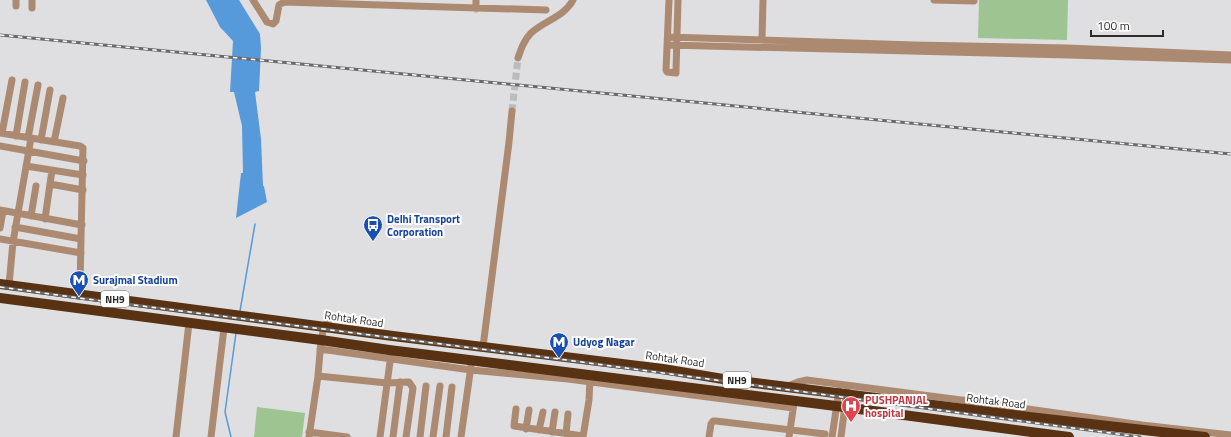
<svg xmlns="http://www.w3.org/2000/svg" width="1231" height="437" font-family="'Titillium Web',sans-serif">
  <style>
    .green { fill: #9dc491 }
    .water { fill: #569adb }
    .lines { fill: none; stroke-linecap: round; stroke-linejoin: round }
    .stream { stroke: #569adb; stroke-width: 1.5 }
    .minor-tunnel { stroke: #bbbbbd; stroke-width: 7; stroke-dasharray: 7 3.5; stroke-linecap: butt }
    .minor { stroke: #ac8a72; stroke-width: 7 }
    .highway { stroke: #593213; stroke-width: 10 }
    .rail-casing { stroke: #69696a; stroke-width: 3 }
    .rail { stroke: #fff; stroke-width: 1.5; stroke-dasharray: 4.5; stroke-linecap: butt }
    .labels { text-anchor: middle; stroke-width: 4; stroke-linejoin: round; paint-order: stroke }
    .shield { fill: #fff; stroke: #6b6b6b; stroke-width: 1 }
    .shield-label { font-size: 10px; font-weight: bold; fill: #2b2b2b }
    .transit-label { font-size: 11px; font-weight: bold; fill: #164399; stroke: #fff; text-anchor: start }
    .street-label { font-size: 11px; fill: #2b2b2b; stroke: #fff }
    .health-label { font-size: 11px; font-weight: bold; fill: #be3a42; stroke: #fff; text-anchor: start }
  </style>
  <rect width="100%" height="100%" fill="#dfdfe1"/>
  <path class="green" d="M 979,0 L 1068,0 L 1067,40 L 978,38 Z
    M 257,407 L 305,413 L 302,437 L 254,437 Z"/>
  <path class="water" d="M 206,0 L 239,0 L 260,34 L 261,48 L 259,91 L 255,92 L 261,139 L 263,186 L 264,186 L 267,202 L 236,218 L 241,173 L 243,173 L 242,126 L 234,92 L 230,92 L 233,41 L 220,27 Z"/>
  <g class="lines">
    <path class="stream" d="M 240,311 L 255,224
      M 231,437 L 225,412 L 236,333"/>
    <path class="minor-tunnel" d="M 512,111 L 518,58"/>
    <path class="minor" d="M 32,0 L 32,8
      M 253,0 L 267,22 L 273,24 L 276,21 L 279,5 L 284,2 L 546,10
      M 669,0 L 666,70 L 667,72 L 676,73 L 676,71 L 678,0
      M 934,0 L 974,1
      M 16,6 L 16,0
      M 476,9 L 476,0
      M 668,37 L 914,45 L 1068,48 L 1231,55
      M 762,40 L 763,0
      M 668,45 L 1068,55 L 1231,60
      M 518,58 C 521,49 524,40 531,33 C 544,21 565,16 573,0
      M 0,133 L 80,146 L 83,148 L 80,285
      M 2,133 L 12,80
      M 16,136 L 25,82
      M 28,138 L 38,85
      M 41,140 L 50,90
      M 54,142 L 63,98
      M 0,146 L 84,161
      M 26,166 L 83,175
      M 50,184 L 83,190
      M 0,210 L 82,225
      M 31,216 L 36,186
      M 45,219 L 52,170
      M 15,227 L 81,239
      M 0,228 L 3,211
      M 0,239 L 81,253
      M 9,285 L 13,242 L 31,138
      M 483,347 L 509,142 L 512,111
      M 320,349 L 471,370 L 568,379 L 793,408
      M 318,376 L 387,383 L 409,382 L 413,388 L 406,437
      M 788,386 L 798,382 L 807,380 L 1000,405 L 1142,425 L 1231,435
      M 516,409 L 514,426 L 583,436
      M 526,429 L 529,410
      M 539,430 L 543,412
      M 309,432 L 347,437
      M 552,432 L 555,412
      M 566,434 L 568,414
      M 176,437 L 189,323
      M 211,437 L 224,328
      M 309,437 L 318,376 L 321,340 L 324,327 L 329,320
      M 380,437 L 391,354
      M 393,437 L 400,382
      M 420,437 L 426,386
      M 433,437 L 440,386
      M 446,437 L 452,387
      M 461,437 L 471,366
      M 583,437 L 589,400 L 590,378
      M 709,437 L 711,424 L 713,421 L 716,421 L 825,434
      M 789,437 L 794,403
      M 832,437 L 839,390
      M 841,437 L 847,390"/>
    <path class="highway" d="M 0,284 L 393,336 L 663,369 L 723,379 L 1029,417 L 1205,437
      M 0,298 L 321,340 L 389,350 L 836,406 L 1069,437"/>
    <g class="rail-casing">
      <path id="rail" d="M 0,35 L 1231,154
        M 0,287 L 79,298 L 559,359 L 1140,437"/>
    </g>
    <use href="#rail" class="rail"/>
  </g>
  <defs>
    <g id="bus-pin" transform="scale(1)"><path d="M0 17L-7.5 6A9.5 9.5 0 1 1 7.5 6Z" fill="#1a4fb4" stroke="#fff"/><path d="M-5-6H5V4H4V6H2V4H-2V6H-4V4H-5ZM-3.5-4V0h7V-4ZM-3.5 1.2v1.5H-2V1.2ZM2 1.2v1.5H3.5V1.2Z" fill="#fff"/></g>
    <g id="metro-pin" transform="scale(1)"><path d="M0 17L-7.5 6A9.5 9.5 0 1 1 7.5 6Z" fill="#1a4fb4" stroke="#fff"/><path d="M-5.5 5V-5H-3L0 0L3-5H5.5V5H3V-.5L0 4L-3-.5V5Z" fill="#fff"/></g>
    <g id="hospital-pin" transform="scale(1)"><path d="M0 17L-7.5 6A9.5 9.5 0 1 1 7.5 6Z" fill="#e0444e" stroke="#fff"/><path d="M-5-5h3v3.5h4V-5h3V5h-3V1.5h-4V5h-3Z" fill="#fff"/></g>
  </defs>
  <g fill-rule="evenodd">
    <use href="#bus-pin" x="373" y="225"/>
    <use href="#metro-pin" x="79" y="280"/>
    <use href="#metro-pin" x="559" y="342"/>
    <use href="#hospital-pin" x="851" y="406"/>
  </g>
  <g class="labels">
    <g class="shield">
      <rect x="101" y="291" width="28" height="16" rx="3"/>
      <rect x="723" y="372" width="28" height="16" rx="3"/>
    </g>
    <g class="shield-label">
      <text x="115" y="303">NH9</text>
      <text x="737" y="384">NH9</text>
    </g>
    <g class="transit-label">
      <text x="387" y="223">Delhi Transport<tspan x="387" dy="13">Corporation</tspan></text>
      <text x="93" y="284">Surajmal Stadium</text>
      <text x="573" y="346">Udyog Nagar</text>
    </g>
    <g class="street-label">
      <text transform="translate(354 319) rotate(8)" y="4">Rohtak Road</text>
      <text transform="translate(675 359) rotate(8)" y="4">Rohtak Road</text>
      <text transform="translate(996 401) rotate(7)" y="4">Rohtak Road</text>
    </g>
    <g class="health-label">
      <text x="865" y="404">PUSHPANJAL<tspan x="865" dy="13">hospital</tspan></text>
    </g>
  </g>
  <path d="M1091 30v6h72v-6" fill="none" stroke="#2b2b2b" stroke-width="2"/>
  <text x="1097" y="30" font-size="12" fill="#2b2b2b" stroke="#ffffff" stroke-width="3" paint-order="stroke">100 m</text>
</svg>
